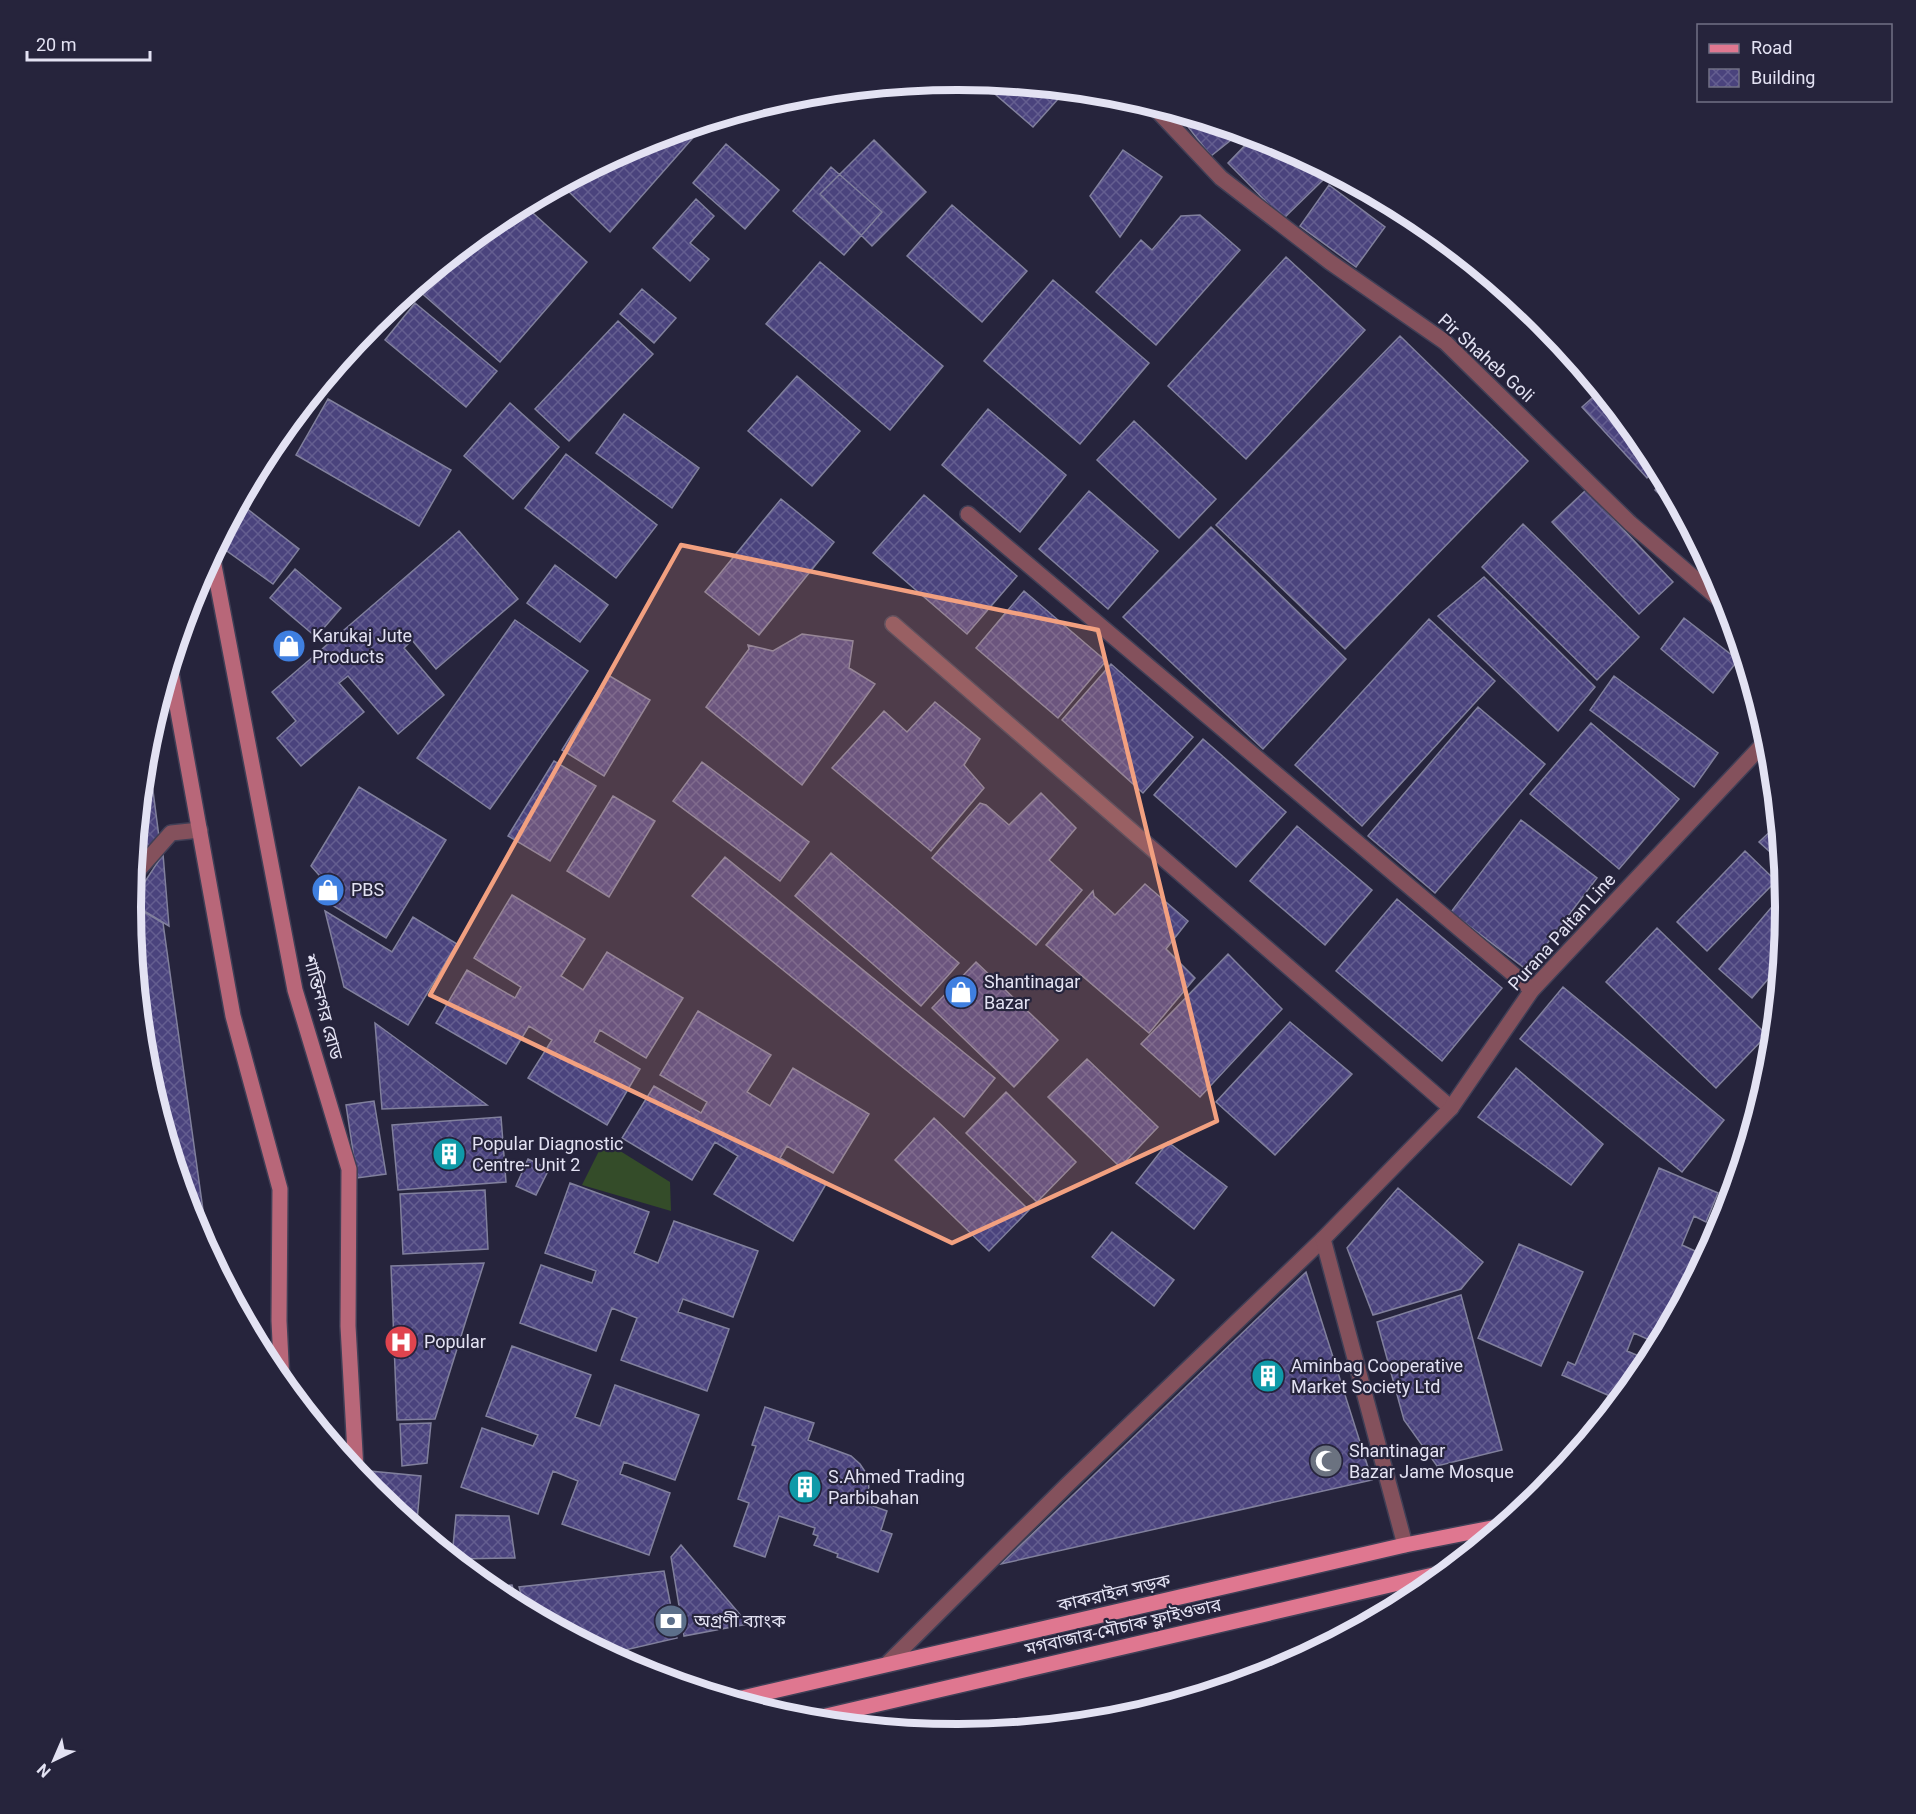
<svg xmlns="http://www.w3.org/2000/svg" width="1916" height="1814" font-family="Roboto,'Noto Sans Bengali',sans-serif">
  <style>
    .green { fill: #344c29 }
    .building { fill: url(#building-cross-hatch); stroke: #81809d; stroke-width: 1.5 }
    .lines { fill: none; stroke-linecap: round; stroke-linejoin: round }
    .service-casing { stroke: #403f56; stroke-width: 18 }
    .minor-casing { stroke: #403f56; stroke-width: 18 }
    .secondary-casing { stroke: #403f56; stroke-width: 18 }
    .primary-casing { stroke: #403f56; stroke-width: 18 }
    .service { stroke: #84515c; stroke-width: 15 }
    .minor { stroke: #84515c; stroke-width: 15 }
    .secondary { stroke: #b86779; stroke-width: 15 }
    .primary { stroke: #df7790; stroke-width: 15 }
    .marked { fill: #f2a080; fill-opacity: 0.2; stroke: #f2a080; stroke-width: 4.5; stroke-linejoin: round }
    .labels { text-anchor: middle; stroke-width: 4.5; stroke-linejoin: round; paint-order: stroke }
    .street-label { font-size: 18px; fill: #e3e2f3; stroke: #26243c }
    .poi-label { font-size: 18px; fill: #e3e2f3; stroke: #26243c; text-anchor: start }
    .rim { fill: none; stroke: #e3e2f3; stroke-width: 8 }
  </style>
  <defs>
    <pattern id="building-cross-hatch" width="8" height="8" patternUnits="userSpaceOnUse" patternTransform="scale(1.5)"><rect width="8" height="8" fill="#4a437d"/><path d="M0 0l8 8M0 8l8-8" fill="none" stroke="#645e90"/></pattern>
  </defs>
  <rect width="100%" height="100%" fill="#26243c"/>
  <path class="green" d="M 604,1141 L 670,1182 L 671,1211 L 582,1185 Z"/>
  <path class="building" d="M 981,82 L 1066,90 L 1033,127 Z
    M 1177,113 L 1241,132 L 1211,156 Z
    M 706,123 L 610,232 L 562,185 L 642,142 Z
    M 1254,136 L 1275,143 L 1298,155 L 1323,180 L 1283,219 L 1228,163 Z
    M 874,140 L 926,192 L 872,246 L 820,194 Z
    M 726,144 L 779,190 L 745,229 L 693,183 Z
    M 1123,150 L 1162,177 L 1120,237 L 1090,196 Z
    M 831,167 L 882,212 L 844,255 L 793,211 Z
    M 1329,185 L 1385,227 L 1356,267 L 1300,226 Z
    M 696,199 L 714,216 L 690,243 L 709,259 L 690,281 L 653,248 Z
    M 524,205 L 587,262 L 500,362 L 418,290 L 430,275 L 499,219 Z
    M 952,205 L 1027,271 L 982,322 L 907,256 Z
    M 1200,215 L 1240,250 L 1156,345 L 1096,292 L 1141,240 L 1152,250 L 1181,216 Z
    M 1286,257 L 1365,330 L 1246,459 L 1168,386 Z
    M 820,262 L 943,366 L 890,430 L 766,324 Z
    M 1482,272 L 1543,322 L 1582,370 Z
    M 1053,280 L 1149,363 L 1080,444 L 984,361 Z
    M 642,289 L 676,318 L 654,343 L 620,314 Z
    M 415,303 L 497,371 L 466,407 L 385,340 Z
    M 618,321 L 653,354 L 569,441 L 535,409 Z
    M 1400,336 L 1528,461 L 1345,649 L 1216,525 Z
    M 797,376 L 860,431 L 812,486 L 748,431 Z
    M 1600,391 L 1646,448 L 1657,468 L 1647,478 L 1582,407 Z
    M 328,399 L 451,470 L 419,526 L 296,455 Z
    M 510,403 L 559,447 L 513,499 L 464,456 Z
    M 988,409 L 1066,475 L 1020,532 L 942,465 Z
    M 624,414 L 699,468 L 672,508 L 596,453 Z
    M 1134,421 L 1216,499 L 1179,538 L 1097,460 Z
    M 566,454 L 657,525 L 616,578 L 525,508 Z
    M 1664,481 L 1684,518 L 1655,490 Z
    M 1586,490 L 1673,582 L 1639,614 L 1552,522 Z
    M 1089,491 L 1158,551 L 1108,609 L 1039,549 Z
    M 924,495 L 1017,576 L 967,634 L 873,553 Z
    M 781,499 L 834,542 L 759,635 L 705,592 Z
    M 246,508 L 299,549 L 273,584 L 220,546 Z
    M 1523,524 L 1639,637 L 1597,680 L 1482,567 Z
    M 1211,527 L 1346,659 L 1263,749 L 1123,617 Z
    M 459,531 L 518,599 L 436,669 L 412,640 L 404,648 L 444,695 L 398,734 L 348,676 L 339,683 L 364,712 L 301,766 L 277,738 L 296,721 L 272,692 Z
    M 555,565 L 608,605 L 580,642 L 527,603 Z
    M 295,569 L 341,608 L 316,637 L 270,598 Z
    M 1484,577 L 1595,687 L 1558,731 L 1438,616 Z
    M 1024,591 L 1106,661 L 1058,718 L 976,648 Z
    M 1684,618 L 1738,660 L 1713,693 L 1661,649 Z
    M 1429,619 L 1495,681 L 1362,826 L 1295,765 Z
    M 515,620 L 588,671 L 490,809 L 417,758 Z
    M 802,634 L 853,641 L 849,668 L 875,684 L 802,785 L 706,707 L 749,649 L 748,645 L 773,651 Z
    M 1111,664 L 1193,737 L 1143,793 L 1062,720 Z
    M 608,675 L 650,700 L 604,776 L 562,750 Z
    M 1614,676 L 1718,753 L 1694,787 L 1590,710 Z
    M 935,702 L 980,739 L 964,765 L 984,788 L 931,851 L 832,768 L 884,711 L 907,732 Z
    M 1478,707 L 1545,764 L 1435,893 L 1368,836 Z
    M 1591,723 L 1679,799 L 1619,869 L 1530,794 Z
    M 1203,739 L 1286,812 L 1236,867 L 1154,795 Z
    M 554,761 L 596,786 L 550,861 L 508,836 Z
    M 702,762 L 809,842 L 780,881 L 673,801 Z
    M 145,764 L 153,791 L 159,837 L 135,862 Z
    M 359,787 L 446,840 L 386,938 L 319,897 L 319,875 L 311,866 Z
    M 1041,793 L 1076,828 L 1049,860 L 1082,890 L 1036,945 L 932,858 L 980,803 L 986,805 L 1009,825 Z
    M 613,796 L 655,821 L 609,897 L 567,871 Z
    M 1521,820 L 1597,878 L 1527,970 L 1451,912 Z
    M 1777,825 L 1781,862 L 1759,842 Z
    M 1297,826 L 1372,890 L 1325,945 L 1250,881 Z
    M 1745,851 L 1776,881 L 1707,951 L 1677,922 Z
    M 831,853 L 959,963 L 921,1006 L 795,896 Z
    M 163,854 L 169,926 L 131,903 Z
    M 725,857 L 995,1078 L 964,1117 L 692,896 Z
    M 1145,884 L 1188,921 L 1166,949 L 1195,978 L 1149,1033 L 1046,945 L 1093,891 L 1094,896 L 1115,915 Z
    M 512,895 L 585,939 L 561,976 L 583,990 L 607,952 L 683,998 L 646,1058 L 600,1030 L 594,1042 L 640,1069 L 607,1125 L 528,1078 L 552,1040 L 529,1026 L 506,1064 L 436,1023 L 467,970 L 515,998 L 521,987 L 474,958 Z
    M 1397,899 L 1502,988 L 1442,1061 L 1336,971 Z
    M 1776,902 L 1785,910 L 1780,965 L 1752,998 L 1719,969 Z
    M 131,904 L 163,923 L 209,1253 L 193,1223 L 146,1068 Z
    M 325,911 L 392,952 L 413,917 L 457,944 L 408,1025 L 344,987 Z
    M 1657,928 L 1767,1035 L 1716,1088 L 1606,982 Z
    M 1228,954 L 1282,1009 L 1200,1097 L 1141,1044 Z
    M 976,962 L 1058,1040 L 1014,1087 L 932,1008 Z
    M 1563,987 L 1724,1120 L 1682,1172 L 1520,1039 Z
    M 698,1011 L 771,1055 L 747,1092 L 770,1106 L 793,1068 L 869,1114 L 833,1173 L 787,1146 L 780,1158 L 826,1184 L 793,1241 L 714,1194 L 738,1156 L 715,1142 L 692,1180 L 622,1138 L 654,1086 L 701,1113 L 707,1102 L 660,1075 Z
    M 1290,1022 L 1352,1074 L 1275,1155 L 1216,1102 Z
    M 375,1023 L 487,1105 L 382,1109 Z
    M 1087,1059 L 1158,1127 L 1120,1167 L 1048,1097 Z
    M 1516,1068 L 1603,1144 L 1571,1185 L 1478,1117 Z
    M 1006,1092 L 1076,1162 L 1037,1202 L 966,1133 Z
    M 374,1101 L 386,1174 L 357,1178 L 346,1105 Z
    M 501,1117 L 506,1182 L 398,1190 L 392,1125 Z
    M 934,1118 L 1029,1210 L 989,1251 L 895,1160 Z
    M 1168,1142 L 1227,1187 L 1194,1229 L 1136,1183 Z
    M 528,1159 L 549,1169 L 536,1195 L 516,1186 Z
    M 1659,1168 L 1718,1193 L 1706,1222 L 1694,1216 L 1682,1245 L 1695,1251 L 1656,1343 L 1634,1333 L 1627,1351 L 1639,1356 L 1633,1363 L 1636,1379 L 1619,1400 L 1562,1375 L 1568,1362 L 1575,1365 Z
    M 570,1183 L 649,1212 L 634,1253 L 658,1263 L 674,1221 L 758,1251 L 733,1317 L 683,1299 L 678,1312 L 729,1329 L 707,1391 L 621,1360 L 637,1318 L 612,1308 L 596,1351 L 520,1323 L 541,1265 L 592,1283 L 596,1271 L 545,1253 Z
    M 1398,1188 L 1483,1262 L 1461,1289 L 1373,1315 L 1347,1248 Z
    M 485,1190 L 488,1249 L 403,1254 L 400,1194 Z
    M 1112,1232 L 1174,1280 L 1154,1306 L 1092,1257 Z
    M 1519,1244 L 1583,1272 L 1541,1366 L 1478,1338 Z
    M 484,1263 L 435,1419 L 397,1420 L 391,1266 Z
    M 1306,1272 L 1372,1480 L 1001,1564 Z
    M 1461,1295 L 1502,1450 L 1437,1466 L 1404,1420 L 1377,1322 Z
    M 512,1346 L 591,1375 L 575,1417 L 600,1426 L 615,1385 L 699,1415 L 675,1480 L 624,1462 L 620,1474 L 670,1493 L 649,1555 L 562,1524 L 578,1481 L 553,1471 L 538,1514 L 461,1487 L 482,1428 L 533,1446 L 538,1435 L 486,1416 Z
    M 765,1407 L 814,1423 L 808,1440 L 851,1456 L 860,1464 L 868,1476 L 870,1505 L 887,1511 L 881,1530 L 892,1534 L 878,1572 L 837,1557 L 838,1554 L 814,1545 L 818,1536 L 813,1534 L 815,1528 L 779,1516 L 765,1557 L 734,1546 L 749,1503 L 738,1499 L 756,1446 L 752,1445 Z
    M 431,1423 L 427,1463 L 402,1466 L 400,1424 Z
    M 370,1471 L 421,1476 L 417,1521 L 407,1520 L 373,1492 L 369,1487 Z
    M 456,1515 L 509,1516 L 515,1558 L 454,1559 L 452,1557 Z
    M 681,1545 L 748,1624 L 684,1636 L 671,1557 Z
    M 664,1571 L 677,1638 L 608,1654 L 525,1609 L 519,1587 Z
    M 512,1585 L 518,1606 L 498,1595 L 488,1587 Z"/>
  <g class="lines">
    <g class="service-casing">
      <path id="service" d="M 968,514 L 1532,990
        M 893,624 L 1451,1108
        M 889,1662 L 1068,1484 L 1323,1239"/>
    </g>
    <g class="minor-casing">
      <path id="minor" d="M 1153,106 L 1221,178 L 1330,262 L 1445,342 L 1630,523 L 1727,606
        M 134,875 L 171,833 L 200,830
        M 1405,1545 L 1323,1239 L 1451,1108 L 1532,990 L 1768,739"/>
    </g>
    <g class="secondary-casing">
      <path id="secondary" d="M 212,555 L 295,990 L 349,1169 L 348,1326 L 356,1471
        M 170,667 L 233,1016 L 280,1189 L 279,1321 L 282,1382"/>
    </g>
    <g class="primary-casing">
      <path id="primary" d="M 734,1700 L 1405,1545 L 1502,1526
        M 809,1720 L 1446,1572
        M 1092,1721 L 1153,1708"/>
    </g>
    <use href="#service" class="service"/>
    <use href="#minor" class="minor"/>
    <use href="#secondary" class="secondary"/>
    <use href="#primary" class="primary"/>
  </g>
  <path class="marked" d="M 681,545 L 1098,630 L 1217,1121 L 952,1243 L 430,995 Z"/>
  <defs>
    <g id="shop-disc" transform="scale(1.725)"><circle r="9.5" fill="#3f7fe0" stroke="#26243c"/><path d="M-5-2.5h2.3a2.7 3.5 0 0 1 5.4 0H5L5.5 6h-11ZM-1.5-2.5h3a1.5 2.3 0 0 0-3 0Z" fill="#fff"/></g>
    <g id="building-disc" transform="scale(1.725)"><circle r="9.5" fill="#0f9aa8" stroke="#26243c"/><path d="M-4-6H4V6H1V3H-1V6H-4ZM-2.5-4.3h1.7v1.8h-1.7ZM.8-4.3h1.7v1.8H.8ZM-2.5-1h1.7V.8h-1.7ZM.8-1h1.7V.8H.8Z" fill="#fff"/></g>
    <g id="hospital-disc" transform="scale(1.725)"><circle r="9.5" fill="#e0444e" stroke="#26243c"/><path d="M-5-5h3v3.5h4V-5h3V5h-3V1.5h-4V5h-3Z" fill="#fff"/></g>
    <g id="mosque-disc" transform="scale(1.725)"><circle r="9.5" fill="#6b7280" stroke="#26243c"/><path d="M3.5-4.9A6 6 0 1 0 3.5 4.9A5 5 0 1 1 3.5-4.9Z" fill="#fff"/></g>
    <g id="bank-disc" transform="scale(1.725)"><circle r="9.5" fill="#5c6f8a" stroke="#26243c"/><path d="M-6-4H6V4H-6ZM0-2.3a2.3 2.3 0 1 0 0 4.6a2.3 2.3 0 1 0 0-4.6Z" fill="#fff"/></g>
  </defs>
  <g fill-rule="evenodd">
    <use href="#shop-disc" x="289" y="646"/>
    <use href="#shop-disc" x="328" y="890"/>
    <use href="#shop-disc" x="961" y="992"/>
    <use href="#building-disc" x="449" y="1154"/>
    <use href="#hospital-disc" x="401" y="1342"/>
    <use href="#building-disc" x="1268" y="1376"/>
    <use href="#mosque-disc" x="1326" y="1461"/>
    <use href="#building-disc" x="805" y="1487"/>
    <use href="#bank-disc" x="671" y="1621"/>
  </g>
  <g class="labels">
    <g class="street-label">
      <text transform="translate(1486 358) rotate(42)" y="6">Pir Shaheb Goli</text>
      <text transform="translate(1562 932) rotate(-48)" y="6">Purana Paltan Line</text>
      <text transform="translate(323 1007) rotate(75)" y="6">শান্তিনগর রোড</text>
      <text transform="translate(1114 1593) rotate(-13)" y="6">কাকরাইল সড়ক</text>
      <text transform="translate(1123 1627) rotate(-13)" y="6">মগবাজার-মৌচাক ফ্লাইওভার</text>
    </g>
    <g class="poi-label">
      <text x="312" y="642">Karukaj Jute<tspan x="312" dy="21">Products</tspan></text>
      <text x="351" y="896">PBS</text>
      <text x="984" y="988">Shantinagar<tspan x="984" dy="21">Bazar</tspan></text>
      <text x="472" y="1150">Popular Diagnostic<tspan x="472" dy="21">Centre- Unit 2</tspan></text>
      <text x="424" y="1348">Popular</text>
      <text x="1291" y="1372">Aminbag Cooperative<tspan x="1291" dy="21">Market Society Ltd</tspan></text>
      <text x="1349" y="1457">Shantinagar<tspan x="1349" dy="21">Bazar Jame Mosque</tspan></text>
      <text x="828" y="1483">S.Ahmed Trading<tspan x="828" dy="21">Parbibahan</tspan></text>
      <text x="694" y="1627">অগ্রণী ব্যাংক</text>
    </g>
  </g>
  <path d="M0 0H1916V1814H0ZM141 907a817 817 0 1 1 1634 0a817 817 0 1 1-1634 0Z" fill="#26243c" fill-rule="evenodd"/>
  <path class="rim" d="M141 907a817 817 0 1 1 1634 0a817 817 0 1 1-1634 0Z"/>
  <rect x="1697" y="24" width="195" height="78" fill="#26243c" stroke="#727085" stroke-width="1.5"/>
  <rect x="1709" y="44" width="30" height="9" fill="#df7790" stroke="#727085" stroke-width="1.5"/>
  <text x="1751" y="54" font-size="18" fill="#e3e2f3">Road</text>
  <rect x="1709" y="69" width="30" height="18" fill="url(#building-cross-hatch)" stroke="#727085" stroke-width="1.5"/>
  <text x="1751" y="84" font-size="18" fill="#e3e2f3">Building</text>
  <g transform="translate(54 1760) rotate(224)" stroke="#26243c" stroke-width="4.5" paint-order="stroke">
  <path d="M0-4.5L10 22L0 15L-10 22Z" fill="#e3e2f3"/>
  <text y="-9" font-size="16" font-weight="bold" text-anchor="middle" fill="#e3e2f3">N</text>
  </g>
  <path d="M27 51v9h123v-9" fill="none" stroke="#e3e2f3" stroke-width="3"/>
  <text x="36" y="51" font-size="18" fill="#e3e2f3" stroke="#26243c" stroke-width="4.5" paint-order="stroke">20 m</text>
</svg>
